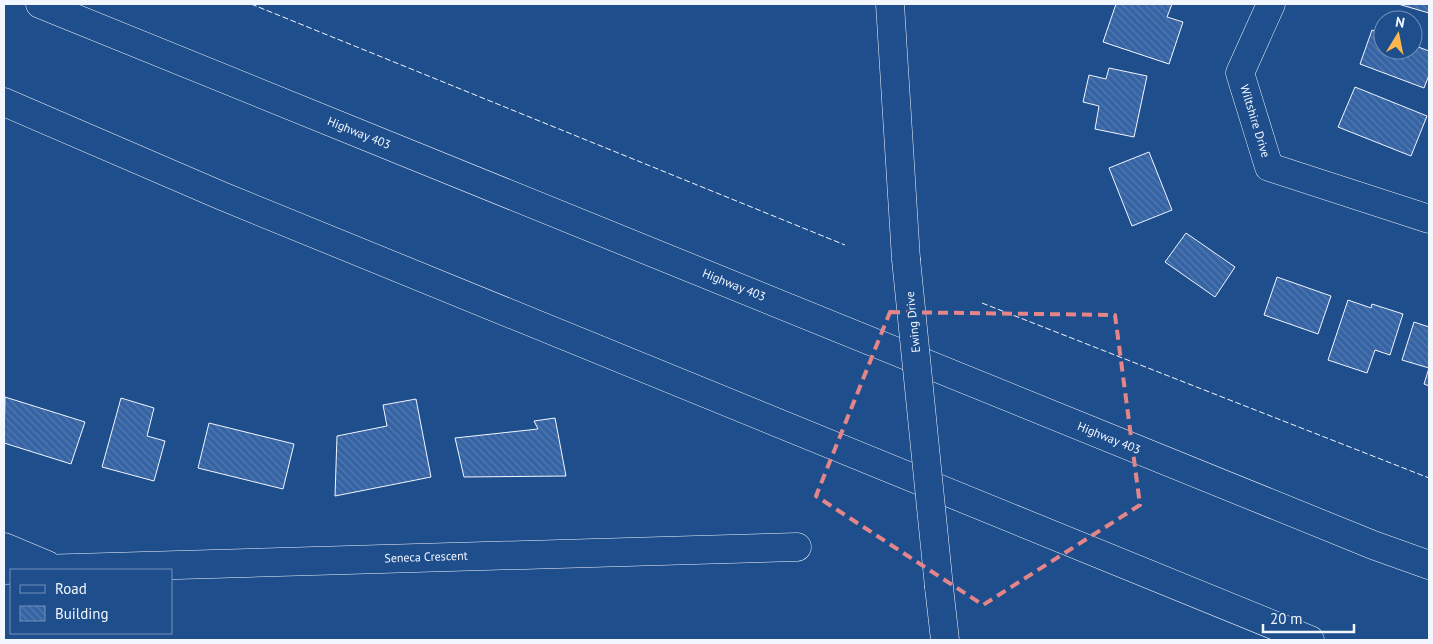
<svg xmlns="http://www.w3.org/2000/svg" width="1433" height="644" font-family="'PT Sans',sans-serif">
  <style>
    .building { fill: url(#building-back-hatch); stroke: #f2f6ff }
    .lines { fill: none; stroke-linecap: round; stroke-linejoin: round }
    .minor-casing { stroke: #f2f6ff; stroke-width: 29 }
    .highway-casing { stroke: #f2f6ff; stroke-width: 29 }
    .minor { stroke: #1f4e8c; stroke-width: 28 }
    .highway { stroke: #1f4e8c; stroke-width: 28 }
    .minor-bridge-casing { stroke: #f2f6ff; stroke-width: 29; stroke-linecap: butt }
    .minor-bridge { stroke: #1f4e8c; stroke-width: 28 }
    .fence { stroke: #f2f6ff; stroke-width: 1; stroke-dasharray: 6 2.5; stroke-linecap: butt }
    .marked { fill: none; stroke: #e38589; stroke-width: 4; stroke-dasharray: 10 6; stroke-linejoin: round }
    .labels { text-anchor: middle; stroke-width: 4; stroke-linejoin: round; paint-order: stroke }
    .street-label { font-size: 12px; fill: #f2f6ff; stroke: #1f4e8c }
  </style>
  <defs>
    <pattern id="building-back-hatch" width="6" height="6" patternUnits="userSpaceOnUse" patternTransform="scale(1.25)"><rect width="6" height="6" fill="#3563a3"/><path d="M-1 5l2 2M0 0l6 6M5-1l2 2" fill="none" stroke="#537ab1"/></pattern>
  </defs>
  <rect width="100%" height="100%" fill="#1f4e8c"/>
  <path class="building" d="M 1116,4 L 1172,4 L 1167,17 L 1183,22 L 1169,64 L 1103,42 Z
    M 1398,4 L 1429,4 L 1429,13 Z
    M 1372,30 L 1383,34 L 1383,50 L 1413,50 L 1413,45 L 1429,51 L 1429,75 L 1424,88 L 1360,64 Z
    M 1109,68 L 1147,76 L 1134,137 L 1095,129 L 1099,106 L 1083,102 L 1089,75 L 1106,79 Z
    M 1355,87 L 1427,116 L 1411,156 L 1338,127 Z
    M 1149,152 L 1172,210 L 1132,226 L 1109,168 Z
    M 1186,233 L 1235,267 L 1215,297 L 1165,262 Z
    M 1277,277 L 1331,296 L 1318,334 L 1264,315 Z
    M 1348,300 L 1371,308 L 1372,304 L 1403,314 L 1390,355 L 1375,350 L 1367,373 L 1328,360 Z
    M 1414,322 L 1429,327 L 1429,386 L 1424,384 L 1429,368 L 1402,360 Z
    M 5,397 L 85,422 L 71,464 L 4,443 Z
    M 121,398 L 154,408 L 147,436 L 165,441 L 154,481 L 102,467 Z
    M 416,399 L 431,477 L 335,496 L 337,436 L 387,426 L 383,405 Z
    M 555,418 L 566,476 L 464,477 L 455,438 L 538,429 L 534,421 Z
    M 209,423 L 294,444 L 283,489 L 198,468 Z"/>
  <g class="lines">
    <g class="minor-casing">
      <path id="minor" d="M 890,4 L 906,259
        M 1271,4 L 1240,73 L 1269,167 L 1429,219
        M 4,547 L 47,565
        M 4,570 L 797,547
        M 939,587 L 945,640"/>
    </g>
    <g class="highway-casing">
      <path id="highway" d="M 40,4 L 1373,545 L 1429,565
        M 4,102 L 222,196 L 1310,640"/>
    </g>
    <use href="#minor" class="minor"/>
    <use href="#highway" class="highway"/>
    <g class="minor-bridge-casing">
      <path id="minor-bridge" d="M 906,259 L 939,587"/>
    </g>
    <use href="#minor-bridge" class="minor-bridge"/>
    <path class="fence" d="M 251,4 L 845,245
      M 982,303 L 1429,478"/>
  </g>
  <path class="marked" d="M 890,312 L 1115,315 L 1140,505 L 983,605 L 816,496 Z"/>
  <g class="labels">
    <g class="street-label">
      <text transform="translate(1255 121) rotate(73)" y="4">Wiltshire Drive</text>
      <text transform="translate(359 133) rotate(22)" y="4">Highway 403</text>
      <text transform="translate(734 285) rotate(22)" y="4">Highway 403</text>
      <text transform="translate(913 322) rotate(-96)" y="4">Ewing Drive</text>
      <text transform="translate(1109 438) rotate(22)" y="4">Highway 403</text>
      <text transform="translate(426 557) rotate(-2)" y="4">Seneca Crescent</text>
    </g>
  </g>
  <rect width="1433" height="644" fill="none" stroke="#f2f6ff" stroke-width="10"/>
  <rect x="10" y="569" width="162" height="65" fill="#1f4e8c" stroke="#7391ba"/>
  <rect x="20" y="585" width="25" height="8" fill="#1f4e8c" stroke="#7391ba"/>
  <text x="55" y="594" font-size="15" fill="#f2f6ff">Road</text>
  <rect x="20" y="606" width="25" height="15" fill="url(#building-back-hatch)" stroke="#7391ba"/>
  <text x="55" y="619" font-size="15" fill="#f2f6ff">Building</text>
  <g transform="translate(1398 35) rotate(10)"><circle r="24" fill="#1f4e8c" stroke="#7391ba"/>
  <path d="M0-4L9 19L0 12L-9 19Z" fill="#ffb74d"/>
  <text y="-8" font-size="14" font-weight="bold" text-anchor="middle" fill="#f2f6ff">N</text>
  </g>
  <path d="M1263 624v8h91v-8" fill="none" stroke="#f2f6ff" stroke-width="2.5"/>
  <text x="1270" y="624" font-size="15" fill="#f2f6ff" stroke="#1f4e8c" stroke-width="4" paint-order="stroke">20 m</text>
</svg>
